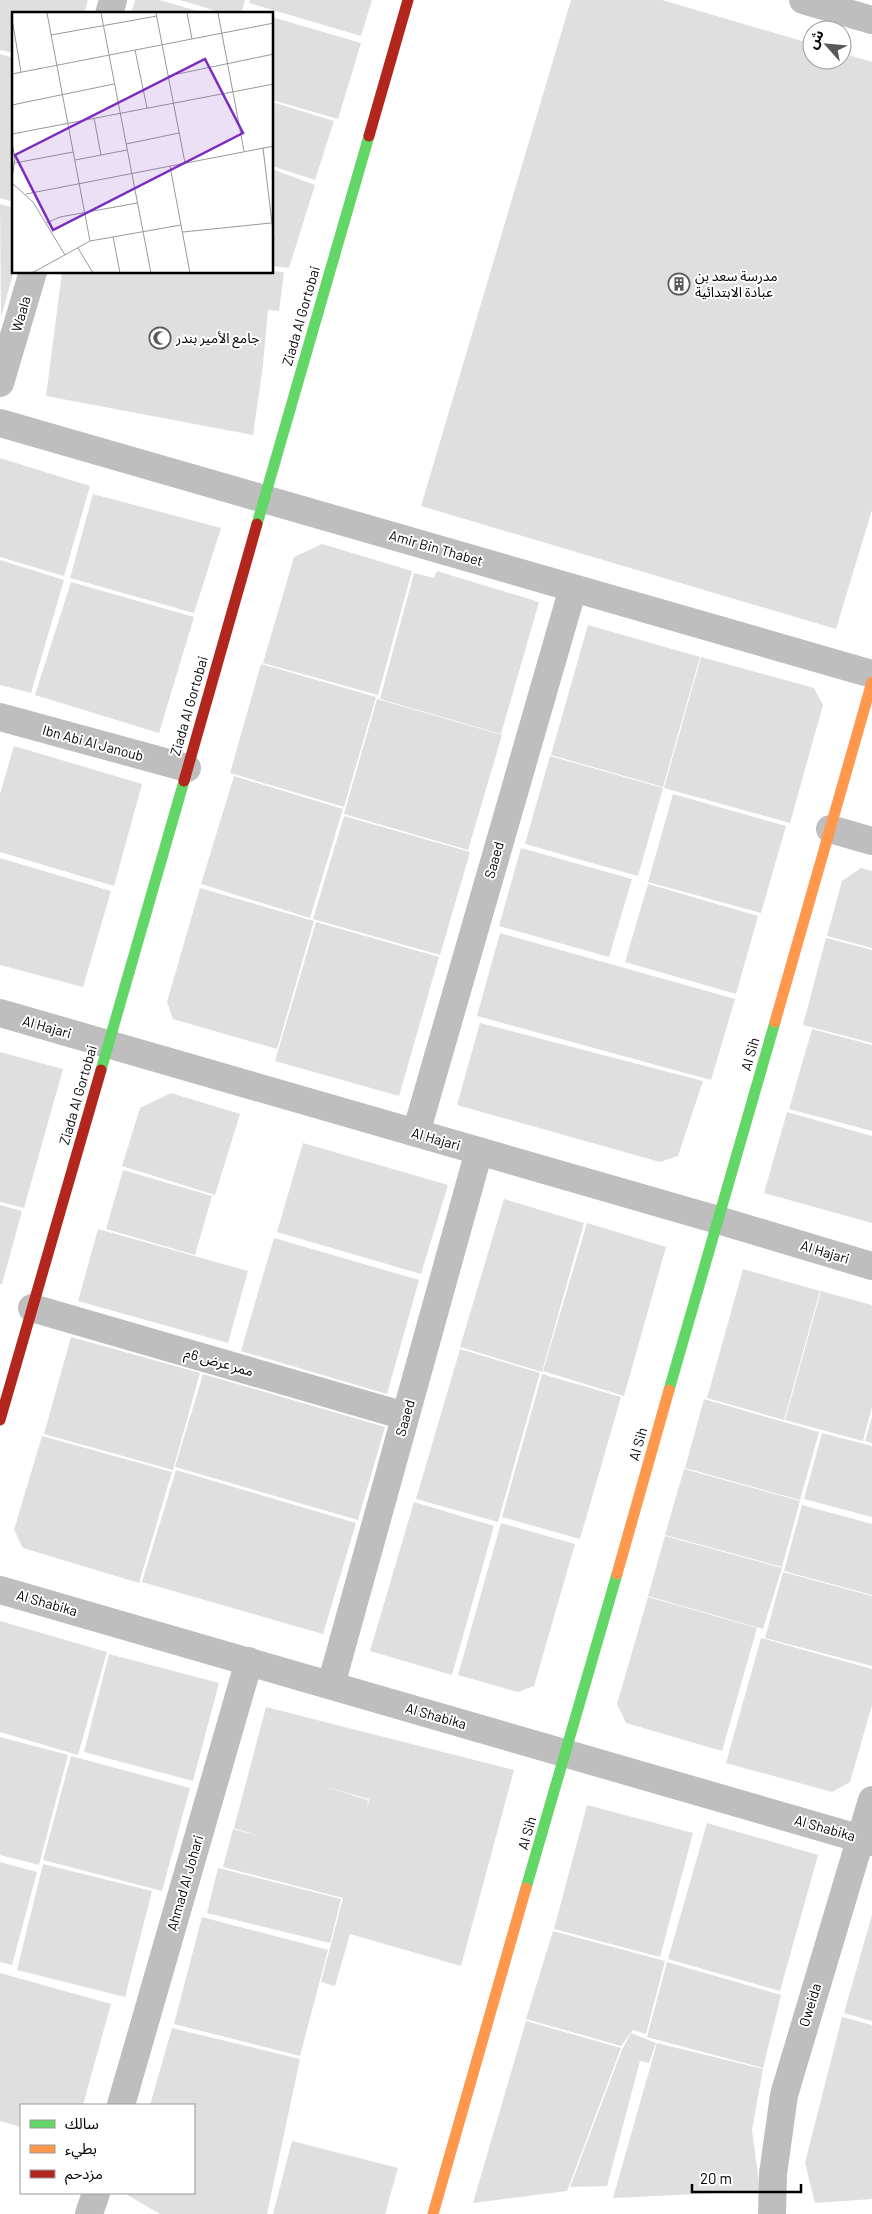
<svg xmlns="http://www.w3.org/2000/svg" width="872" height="2214" font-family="Barlow,'Noto Sans Arabic',sans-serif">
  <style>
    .building { fill: #dfdfdf; fill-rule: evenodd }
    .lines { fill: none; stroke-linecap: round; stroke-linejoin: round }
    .street { stroke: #bebebe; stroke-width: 28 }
    .fast { stroke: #63d668; stroke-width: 11 }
    .slow { stroke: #ff974d; stroke-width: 11 }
    .jam { stroke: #b3261e; stroke-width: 11 }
    .labels { text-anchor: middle; stroke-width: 4; stroke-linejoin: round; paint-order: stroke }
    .poi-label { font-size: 14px; fill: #000; stroke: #fff; text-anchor: start }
    .street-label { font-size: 14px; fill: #000; stroke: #fff }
    .inset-road { fill: none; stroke: #999; stroke-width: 1 }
    .view { fill: #7b2cbf; fill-opacity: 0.15; stroke: #7b2cbf; stroke-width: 2.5 }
    .inset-edge { fill: none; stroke: #000; stroke-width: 2.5 }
  </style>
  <rect width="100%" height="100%" fill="#fff"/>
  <path class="building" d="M 0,0 L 88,0 L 84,14 L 14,14 L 14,53 L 0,50 Z
    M 135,0 L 160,0 L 207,14 L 131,14 Z
    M 180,0 L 245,0 L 241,14 L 226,14 Z
    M 250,0 L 372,0 L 361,36 L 249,3 Z
    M 571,0 L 662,0 L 812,44 L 812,60 L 842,60 L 842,53 L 872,62 L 872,510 L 836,629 L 421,506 Z
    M 272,17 L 361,43 L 338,119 L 272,100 Z
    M 0,54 L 14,58 L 14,202 L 0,198 Z
    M 272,102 L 334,121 L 315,180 L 272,166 Z
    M 272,169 L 315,185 L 289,268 L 272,266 Z
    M 0,204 L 14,208 L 14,270 L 1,318 Z
    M 272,271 L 284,272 L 279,311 L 268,310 L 263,365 L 253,435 L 46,396 L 62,272 L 272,272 Z
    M 0,458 L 90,486 L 64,576 L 0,557 Z
    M 93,494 L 221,528 L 194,613 L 70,578 Z
    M 322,544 L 412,571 L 378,695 L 263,663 L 294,557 Z
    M 0,560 L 64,580 L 31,693 L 0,685 Z
    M 437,571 L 539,602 L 501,734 L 380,699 L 414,573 L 434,578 Z
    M 71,582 L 194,617 L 159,733 L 35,695 Z
    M 588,625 L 700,657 L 663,787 L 551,755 Z
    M 701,657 L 814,688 L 823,705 L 790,823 L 664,788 Z
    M 261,664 L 376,697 L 344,807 L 230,773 Z
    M 377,699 L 502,735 L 468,850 L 344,814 Z
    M 14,746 L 142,784 L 114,886 L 0,852 L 0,794 Z
    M 550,756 L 663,788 L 638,876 L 525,844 Z
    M 234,776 L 343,809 L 310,918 L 201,884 Z
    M 673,794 L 786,826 L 761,913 L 648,882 Z
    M 344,816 L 470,852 L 440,955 L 313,919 Z
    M 521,848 L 632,879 L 609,957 L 499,926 Z
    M 0,858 L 111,891 L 83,987 L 0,965 Z
    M 861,868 L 872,871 L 872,948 L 827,936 L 842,881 Z
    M 648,884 L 758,916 L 736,994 L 625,962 Z
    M 200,888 L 314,921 L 277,1049 L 173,1019 L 167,1002 Z
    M 316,922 L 439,957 L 399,1096 L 275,1061 Z
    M 500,933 L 735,999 L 711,1080 L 477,1016 Z
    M 826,938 L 872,950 L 872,1043 L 803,1025 Z
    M 480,1023 L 703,1081 L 678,1156 L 660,1162 L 457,1105 Z
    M 812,1029 L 872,1045 L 872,1131 L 789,1109 Z
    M 0,1052 L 63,1069 L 24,1208 L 0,1202 Z
    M 171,1093 L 240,1114 L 215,1195 L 122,1166 L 140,1108 Z
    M 787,1112 L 872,1136 L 872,1223 L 764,1193 Z
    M 303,1143 L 448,1185 L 421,1274 L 277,1232 Z
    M 123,1170 L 212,1196 L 195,1255 L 106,1229 Z
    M 504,1199 L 584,1223 L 542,1372 L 460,1347 Z
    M 0,1205 L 22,1211 L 2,1284 L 0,1284 Z
    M 587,1223 L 666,1247 L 624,1396 L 543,1371 Z
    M 98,1229 L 248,1271 L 228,1343 L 78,1301 Z
    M 274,1238 L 419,1280 L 387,1394 L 241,1351 Z
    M 743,1269 L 820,1291 L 784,1420 L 707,1398 Z
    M 821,1291 L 872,1305 L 872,1407 L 863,1441 L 785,1420 Z
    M 71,1337 L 200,1373 L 173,1470 L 44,1434 Z
    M 460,1349 L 540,1373 L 498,1522 L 416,1499 Z
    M 203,1374 L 385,1427 L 358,1520 L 175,1467 Z
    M 542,1374 L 621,1397 L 580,1539 L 502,1517 Z
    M 704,1399 L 819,1432 L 800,1500 L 685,1468 Z
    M 872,1417 L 872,1443 L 865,1441 Z
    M 822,1433 L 872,1446 L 872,1517 L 804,1499 Z
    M 42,1436 L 172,1472 L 139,1583 L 23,1548 L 14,1530 Z
    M 684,1469 L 800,1501 L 782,1567 L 665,1535 Z
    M 176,1470 L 356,1523 L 323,1634 L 142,1582 Z
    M 414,1502 L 494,1526 L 452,1675 L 370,1651 Z
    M 802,1505 L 872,1524 L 872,1595 L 784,1571 Z
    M 501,1523 L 575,1544 L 534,1686 L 518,1692 L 458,1675 Z
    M 665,1536 L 782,1568 L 763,1629 L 648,1596 Z
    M 783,1572 L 872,1596 L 872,1666 L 765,1638 Z
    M 648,1597 L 757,1628 L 722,1751 L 626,1723 L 617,1704 Z
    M 0,1621 L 107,1652 L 78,1755 L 0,1732 Z
    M 761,1638 L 872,1669 L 872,1705 L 850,1782 L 832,1792 L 726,1763 Z
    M 109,1654 L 219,1683 L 193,1781 L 84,1752 Z
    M 266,1707 L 514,1770 L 461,1966 L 350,1934 L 335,1986 L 321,1982 L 343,1898 L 223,1867 L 233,1829 L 260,1836 L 234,1828 ZM 323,1786 L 369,1799 L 367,1809 L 368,1800 Z
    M 0,1737 L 68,1755 L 39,1865 L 0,1855 Z
    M 71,1756 L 190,1788 L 162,1891 L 43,1860 Z
    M 587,1805 L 693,1833 L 660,1957 L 554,1929 Z
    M 707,1823 L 818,1855 L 780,1991 L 668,1959 Z
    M 0,1862 L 37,1872 L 12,1965 L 0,1962 Z
    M 43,1864 L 152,1891 L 125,1997 L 17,1970 Z
    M 218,1868 L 341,1899 L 330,1943 L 207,1913 Z
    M 872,1915 L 872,2021 L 844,2013 Z
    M 202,1917 L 328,1950 L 300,2056 L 174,2024 Z
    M 553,1931 L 665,1961 L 646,2034 L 633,2030 L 621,2046 L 526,2019 Z
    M 667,1962 L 781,1995 L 763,2068 L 647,2037 Z
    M 0,1973 L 111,2004 L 83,2105 L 21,2105 L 21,2127 L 0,2121 Z
    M 842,2017 L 872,2025 L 872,2199 L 815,2203 L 805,2163 Z
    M 526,2021 L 621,2048 L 567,2191 L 473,2203 Z
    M 172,2028 L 300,2059 L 267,2214 L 160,2214 L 124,2193 L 194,2193 L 194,2105 L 150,2105 Z
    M 631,2033 L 656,2043 L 649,2063 L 640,2061 L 607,2186 L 570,2187 L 622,2050 Z
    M 657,2043 L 763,2069 L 752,2130 L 760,2191 L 613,2198 Z
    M 292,2141 L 398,2168 L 385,2214 L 273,2214 Z"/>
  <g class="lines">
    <path class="street" d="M 803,0 L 872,20
      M 109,14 L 113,0
      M 0,383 L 33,272
      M 0,423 L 872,674
      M 0,717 L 187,768
      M 830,829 L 872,841
      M 0,1013 L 718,1220 L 872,1266
      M 416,1133 L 573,588
      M 32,1308 L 405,1416
      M 0,1590 L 872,1842
      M 331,1685 L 479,1151
      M 121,2105 L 249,1661
      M 89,2214 L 96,2193
      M 772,2214 L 773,2174 L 784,2095 L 872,1800"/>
    <path class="fast" d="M 257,524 L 369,136
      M 101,1070 L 184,781
      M 669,1390 L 775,1022
      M 526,1888 L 617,1574"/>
    <path class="slow" d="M 775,1022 L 872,682
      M 617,1574 L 669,1390
      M 433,2214 L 526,1888"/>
    <path class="jam" d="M 369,136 L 408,0
      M 184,781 L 257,524
      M 0,1420 L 101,1070"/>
  </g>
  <defs>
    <g id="building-ring" transform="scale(1.125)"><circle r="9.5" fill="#fff" stroke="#595959" stroke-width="1.5"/><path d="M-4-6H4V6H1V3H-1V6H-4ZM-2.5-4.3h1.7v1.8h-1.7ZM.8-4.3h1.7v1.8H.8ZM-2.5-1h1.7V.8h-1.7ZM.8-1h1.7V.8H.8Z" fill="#595959"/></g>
    <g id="mosque-ring" transform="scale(1.125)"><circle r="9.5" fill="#fff" stroke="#595959" stroke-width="1.5"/><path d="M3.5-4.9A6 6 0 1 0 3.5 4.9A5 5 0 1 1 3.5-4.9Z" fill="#595959"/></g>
  </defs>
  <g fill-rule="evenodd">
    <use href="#building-ring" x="679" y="284"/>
    <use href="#mosque-ring" x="160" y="338"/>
  </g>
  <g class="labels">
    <g class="poi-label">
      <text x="695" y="281">مدرسة سعد بن<tspan x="695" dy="16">عبادة الابتدائية</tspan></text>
      <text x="176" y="343">جامع الأمير بندر</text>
    </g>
    <g class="street-label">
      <text transform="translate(21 314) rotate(-74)" y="5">Waala</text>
      <text transform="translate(301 316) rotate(-74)" y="5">Ziada Al Gortobai</text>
      <text transform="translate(436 548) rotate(16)" y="5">Amir Bin Thabet</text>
      <text transform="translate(189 706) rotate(-74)" y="5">Ziada Al Gortobai</text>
      <text transform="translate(93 743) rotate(15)" y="5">Ibn Abi Al Janoub</text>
      <text transform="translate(494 860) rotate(-74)" y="5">Saaed</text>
      <text transform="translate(47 1027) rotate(16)" y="5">Al Hajari</text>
      <text transform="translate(750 1054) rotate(-74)" y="5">Al Sih</text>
      <text transform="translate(78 1095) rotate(-74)" y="5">Ziada Al Gortobai</text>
      <text transform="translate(436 1139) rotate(16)" y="5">Al Hajari</text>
      <text transform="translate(825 1252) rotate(17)" y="5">Al Hajari</text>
      <text transform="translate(219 1362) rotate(16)" y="5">ممر عرض 6م</text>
      <text transform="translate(405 1418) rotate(-74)" y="5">Saaed</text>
      <text transform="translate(638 1444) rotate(-74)" y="5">Al Sih</text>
      <text transform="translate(47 1603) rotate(16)" y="5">Al Shabika</text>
      <text transform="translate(436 1716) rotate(16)" y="5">Al Shabika</text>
      <text transform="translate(825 1828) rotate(16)" y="5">Al Shabika</text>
      <text transform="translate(527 1833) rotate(-74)" y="5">Al Sih</text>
      <text transform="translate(185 1883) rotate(-74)" y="5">Ahmad Al Johari</text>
      <text transform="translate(810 2005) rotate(-73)" y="5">Oweida</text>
    </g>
  </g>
  <g transform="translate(12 12)">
    <rect width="261" height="261" fill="#fff"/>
    <path class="inset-road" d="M 35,1 L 78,229M 89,1 L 139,261M 144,1 L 173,151M 175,1 L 180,27M 206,1 L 232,139M 0,7 L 9,60M 39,23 L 145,4M 123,38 L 135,96M 0,62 L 262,11M 156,64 L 262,42M 0,93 L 102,72M 82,106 L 89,143M 0,122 L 262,72M 0,130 L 3,147 L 0,166M 114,132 L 167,121M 251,136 L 262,228M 63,148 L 115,138M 3,151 L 61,140M 158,154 L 178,261M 0,171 L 21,190 L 53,243M 14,182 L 262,134M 34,211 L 48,205 L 125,191M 171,220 L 259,211M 101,225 L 108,261M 66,236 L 81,261M 20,261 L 78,229 L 169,213"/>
    <path class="view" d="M 193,47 L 231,121 L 41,218 L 3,143 Z"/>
    <rect width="261" height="261" class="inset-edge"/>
  </g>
  <rect x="20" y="2104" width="175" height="90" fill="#ffffff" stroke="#999999"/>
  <rect x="30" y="2120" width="25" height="8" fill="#63d668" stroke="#999999"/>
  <text x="65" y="2129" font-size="15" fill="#000000">سالك</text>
  <rect x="30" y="2145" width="25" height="8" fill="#ff974d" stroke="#999999"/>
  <text x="65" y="2154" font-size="15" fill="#000000">بطيء</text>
  <rect x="30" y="2170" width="25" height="8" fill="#b3261e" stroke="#999999"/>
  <text x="65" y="2179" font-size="15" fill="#000000">مزدحم</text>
  <g transform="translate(827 45) rotate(297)"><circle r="24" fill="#ffffff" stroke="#999999"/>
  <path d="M0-4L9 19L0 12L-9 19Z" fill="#595959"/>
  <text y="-8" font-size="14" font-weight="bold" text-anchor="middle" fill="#000000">ش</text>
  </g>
  <path d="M692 2184v8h109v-8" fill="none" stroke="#000000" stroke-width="2.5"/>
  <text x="700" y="2184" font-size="15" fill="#000000" stroke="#ffffff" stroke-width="4" paint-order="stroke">20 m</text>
</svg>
